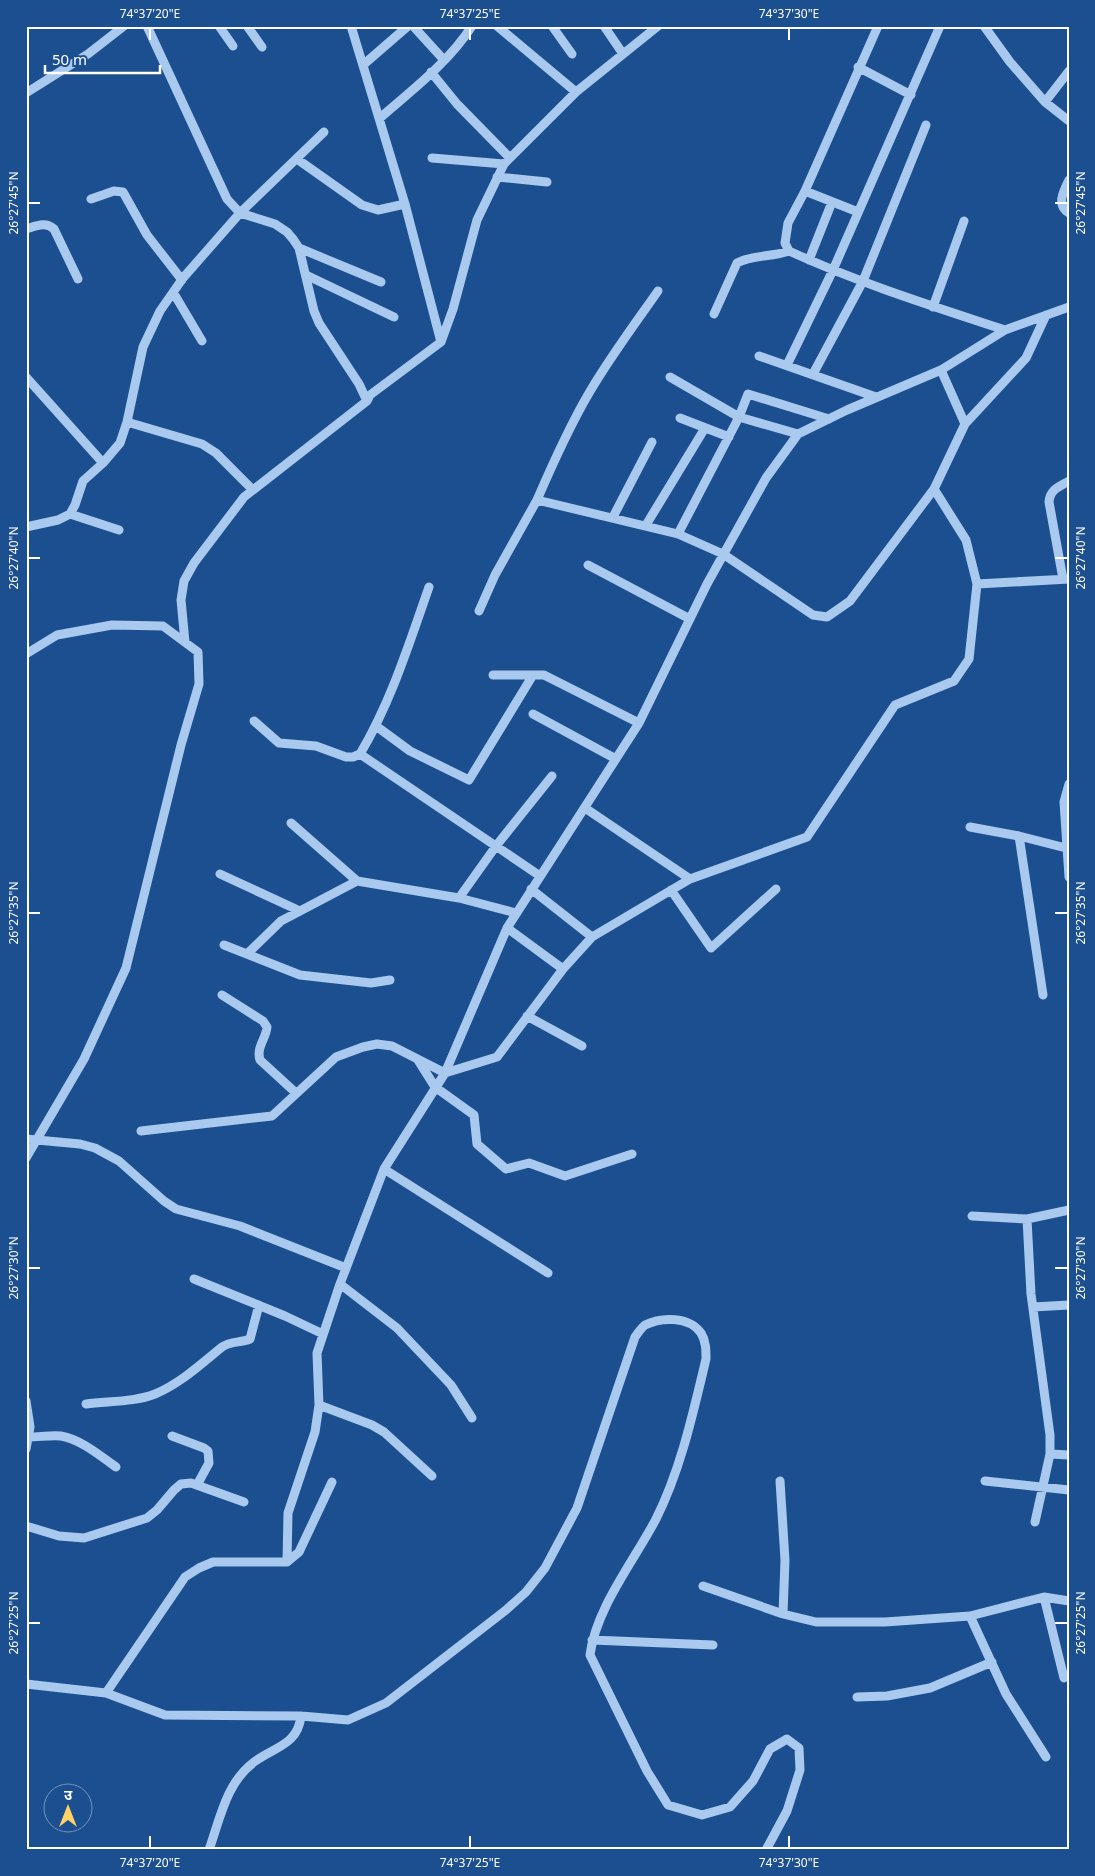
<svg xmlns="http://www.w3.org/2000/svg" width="1095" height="1876" font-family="'Noto Sans','Noto Sans Devanagari',sans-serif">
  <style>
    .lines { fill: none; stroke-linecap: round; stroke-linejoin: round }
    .minor { stroke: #a9c9ee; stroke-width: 9 }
    .ticks { fill: none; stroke: #fff; stroke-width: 2 }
    .neatline { fill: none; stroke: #fff; stroke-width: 2 }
    .ticks-label { font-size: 12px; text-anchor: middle; fill: #fff }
  </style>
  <rect width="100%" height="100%" fill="#1b4f8f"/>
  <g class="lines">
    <path class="minor" d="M 147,26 L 227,199 L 240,213 L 275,224 L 287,232 L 293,239 L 299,248 L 314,311 L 319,323 L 359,384 L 367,401
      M 219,26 L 233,46
      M 247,26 L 262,47
      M 351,26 L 405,204 L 441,342
      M 413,26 L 444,60
      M 497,26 L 576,92
      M 552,26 L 572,54
      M 604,26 L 623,54
      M 878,26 L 805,191 L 788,223 L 785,243 L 789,251 C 859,283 932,306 1005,330
      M 984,26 L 1010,62 L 1045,102 L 1069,121
      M 363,65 L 408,26
      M 858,67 L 911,95
      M 431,72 L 457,104 L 510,158
      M 26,93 L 88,54 L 124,26
      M 1045,102 L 1069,71
      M 380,118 C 412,90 448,63 472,26
      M 432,158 L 504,164
      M 297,159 L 362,205 L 378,210 L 405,204
      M 497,177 L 547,182
      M 1069,180 C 1063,192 1056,205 1069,213
      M 805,191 L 858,212
      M 91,199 L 114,191 L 123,192 L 147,235 L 182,280
      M 26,229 C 36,226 46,221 54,229 L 78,279
      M 299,248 L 381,282
      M 809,260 L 832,202
      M 306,275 L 394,317
      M 173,292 L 202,341
      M 933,307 L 964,221
      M 714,314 L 737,263 C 752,255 772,257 789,251
      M 759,356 L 876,397
      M 787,365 L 833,270 L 940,26
      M 941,370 L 965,424
      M 813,374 L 863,281 L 926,125
      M 26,377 L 103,463
      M 670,377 L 739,417 L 678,534
      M 680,418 L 729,437
      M 127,422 L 202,444 L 216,453 L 253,490
      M 798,434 L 739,417 L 748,394 L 829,419
      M 537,500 C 553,463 569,427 589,393 C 610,357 634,325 658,291
      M 70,514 L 75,505 L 83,481 L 103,463 L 120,443 L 127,422 L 143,347 L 160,311 L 183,278 L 240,213 L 324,132
      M 613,517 L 652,442
      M 646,525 L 705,428
      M 26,527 L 58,520 L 70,514 L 119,530
      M 588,565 L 690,619
      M 1063,579 L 1049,502 C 1050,489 1059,487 1069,481
      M 977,584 L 1069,579
      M 429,587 C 409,644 391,702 360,754 L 540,876
      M 479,611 L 495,575 L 537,500 L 678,534 L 723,554 L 813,615 L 827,617 L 850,601 L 934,489
      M 185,642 L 181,600 L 184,581 L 194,563 L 244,497 L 367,401 L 370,395 L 441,342 L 453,309 L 477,220 L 504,164 L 576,92 L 658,26
      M 26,654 L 57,635 L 112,625 L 163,626 L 198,652 L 199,684 L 181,745 L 126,968 L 84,1059 L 26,1158
      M 493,675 L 544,675 L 639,723
      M 533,714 L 616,759
      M 254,721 L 279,743 L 316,746 L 346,757 L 353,757 L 360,754
      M 376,726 L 410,751 L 469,780 L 533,675
      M 1069,784 L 1064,802 L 1069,877
      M 585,808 L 690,879
      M 291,823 L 357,881
      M 970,827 L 1019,836
      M 220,874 L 300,911
      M 531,889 L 592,937
      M 671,890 L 711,948 L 776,889
      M 459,898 L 496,846 L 552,776
      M 507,928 L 563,969
      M 224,945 L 300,975 L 371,983 L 390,980
      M 247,954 L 281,921 L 357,881 L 459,898 L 516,913
      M 222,995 L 263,1021 L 267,1027 C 266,1039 256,1047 260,1060 L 296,1093
      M 1043,995 L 1019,836 L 1066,848
      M 527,1016 L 582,1046
      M 418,1060 L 435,1087 L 474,1115 L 477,1144 L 506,1169 L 529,1163 L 565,1176 L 632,1154
      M 141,1131 L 272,1116 L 336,1057 L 363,1047 L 377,1044 L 392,1046 L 445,1073 L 497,1057 L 563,969 L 592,937 L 690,879 L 807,837 L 895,705 L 954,681 L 969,659 L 977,584 L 966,540 L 934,489 L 965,424 L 1026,358 L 1046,315
      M 26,1139 L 80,1144 L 95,1148 L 119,1161 L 164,1201 L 176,1209 L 240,1226 L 346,1268
      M 384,1169 L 548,1273
      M 972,1216 L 1027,1219
      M 194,1279 L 285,1316 L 323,1334
      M 340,1284 L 397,1328 L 451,1385 L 472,1418
      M 1033,1307 L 1069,1305
      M 26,1401 L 30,1427 L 26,1449
      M 86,1404 C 109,1401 135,1402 155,1394 C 181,1383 201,1364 222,1347 C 231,1341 240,1343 250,1339 L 259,1305
      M 319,1405 L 372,1425 L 384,1432 L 432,1476
      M 172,1436 L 204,1448 L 208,1451 L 209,1463 L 197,1485
      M 29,1437 C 39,1437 51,1435 61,1436 C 82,1440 99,1455 116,1467
      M 1050,1454 L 1069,1455
      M 780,1481 L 785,1560 L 783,1614
      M 985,1481 L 1069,1490
      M 1035,1522 L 1050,1454 L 1050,1435 L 1031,1294 L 1027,1219 L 1069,1210
      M 26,1526 L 59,1536 L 84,1538 L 147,1518 L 157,1510 L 174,1490 L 181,1484 L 191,1483 L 244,1502
      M 287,1562 L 299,1552 L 332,1482
      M 703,1586 L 783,1614 L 816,1622 L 885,1622 L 970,1616 L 1044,1597 L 1069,1601
      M 1044,1597 L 1064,1678
      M 970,1616 L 1006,1694 L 1046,1757
      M 592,1640 L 713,1645
      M 26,1684 L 106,1693 L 165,1715 L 301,1716 L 348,1720 L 386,1703 L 506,1610 L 526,1592 L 545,1568 L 577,1508 L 635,1337 C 638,1333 641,1328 645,1325 C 661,1317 689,1316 701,1333 C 706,1341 706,1350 706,1359 C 693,1413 681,1469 656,1519 C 634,1561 596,1608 590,1655 L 647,1771 L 668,1805 L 702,1815 L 730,1807 L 753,1781 L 770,1749 L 787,1739 L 799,1748 L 800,1770 L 787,1811 L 766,1850
      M 106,1693 L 185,1577 L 199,1568 L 213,1562 L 287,1562 L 288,1513 L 315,1432 L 319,1405 L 317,1353 L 340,1284 L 384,1169 L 445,1073 L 507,928 L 639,723 L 707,584 L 766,478 L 798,434 L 847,410 L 941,370 L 1005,330 L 1069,307
      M 857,1697 L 887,1696 L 930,1688 L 992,1662
      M 209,1850 C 220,1819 226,1783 254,1762 C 274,1747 298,1745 301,1716"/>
  </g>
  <path class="ticks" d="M 150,28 L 150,40M 470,28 L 470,40M 789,28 L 789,40M 28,203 L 40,203M 1055,203 L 1068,203M 28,558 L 40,558M 1055,558 L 1068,558M 28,913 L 40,913M 1055,913 L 1068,913M 28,1268 L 40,1268M 1055,1268 L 1068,1268M 28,1623 L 40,1623M 1055,1623 L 1068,1623M 150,1836 L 150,1848M 470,1836 L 470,1848M 789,1836 L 789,1848"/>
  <rect width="1095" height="1876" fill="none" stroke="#1b4f8f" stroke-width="55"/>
  <g transform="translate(68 1808)"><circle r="24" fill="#1b4f8f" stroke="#7695bc"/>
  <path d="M0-4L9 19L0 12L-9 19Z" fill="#ffd166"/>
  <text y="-8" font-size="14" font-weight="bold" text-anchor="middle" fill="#ffffff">उ</text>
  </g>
  <path d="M45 65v8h115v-8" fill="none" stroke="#ffffff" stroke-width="2.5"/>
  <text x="52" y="65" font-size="15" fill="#ffffff" stroke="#1b4f8f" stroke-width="4" paint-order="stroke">50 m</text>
  <rect x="28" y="28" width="1040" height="1820" class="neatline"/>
  <g class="ticks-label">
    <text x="150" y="18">74°37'20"E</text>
    <text x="470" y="18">74°37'25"E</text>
    <text x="789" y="18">74°37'30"E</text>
    <text transform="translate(14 203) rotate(-90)" y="4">26°27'45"N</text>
    <text transform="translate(1081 203) rotate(-90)" y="4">26°27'45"N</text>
    <text transform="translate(14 558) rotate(-90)" y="4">26°27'40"N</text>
    <text transform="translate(1081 558) rotate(-90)" y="4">26°27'40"N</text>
    <text transform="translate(14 913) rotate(-90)" y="4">26°27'35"N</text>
    <text transform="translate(1081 913) rotate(-90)" y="4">26°27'35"N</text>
    <text transform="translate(14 1268) rotate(-90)" y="4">26°27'30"N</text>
    <text transform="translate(1081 1268) rotate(-90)" y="4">26°27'30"N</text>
    <text transform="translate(14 1623) rotate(-90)" y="4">26°27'25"N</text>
    <text transform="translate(1081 1623) rotate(-90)" y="4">26°27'25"N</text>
    <text x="150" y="1867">74°37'20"E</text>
    <text x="470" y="1867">74°37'25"E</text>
    <text x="789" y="1867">74°37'30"E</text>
  </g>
</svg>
